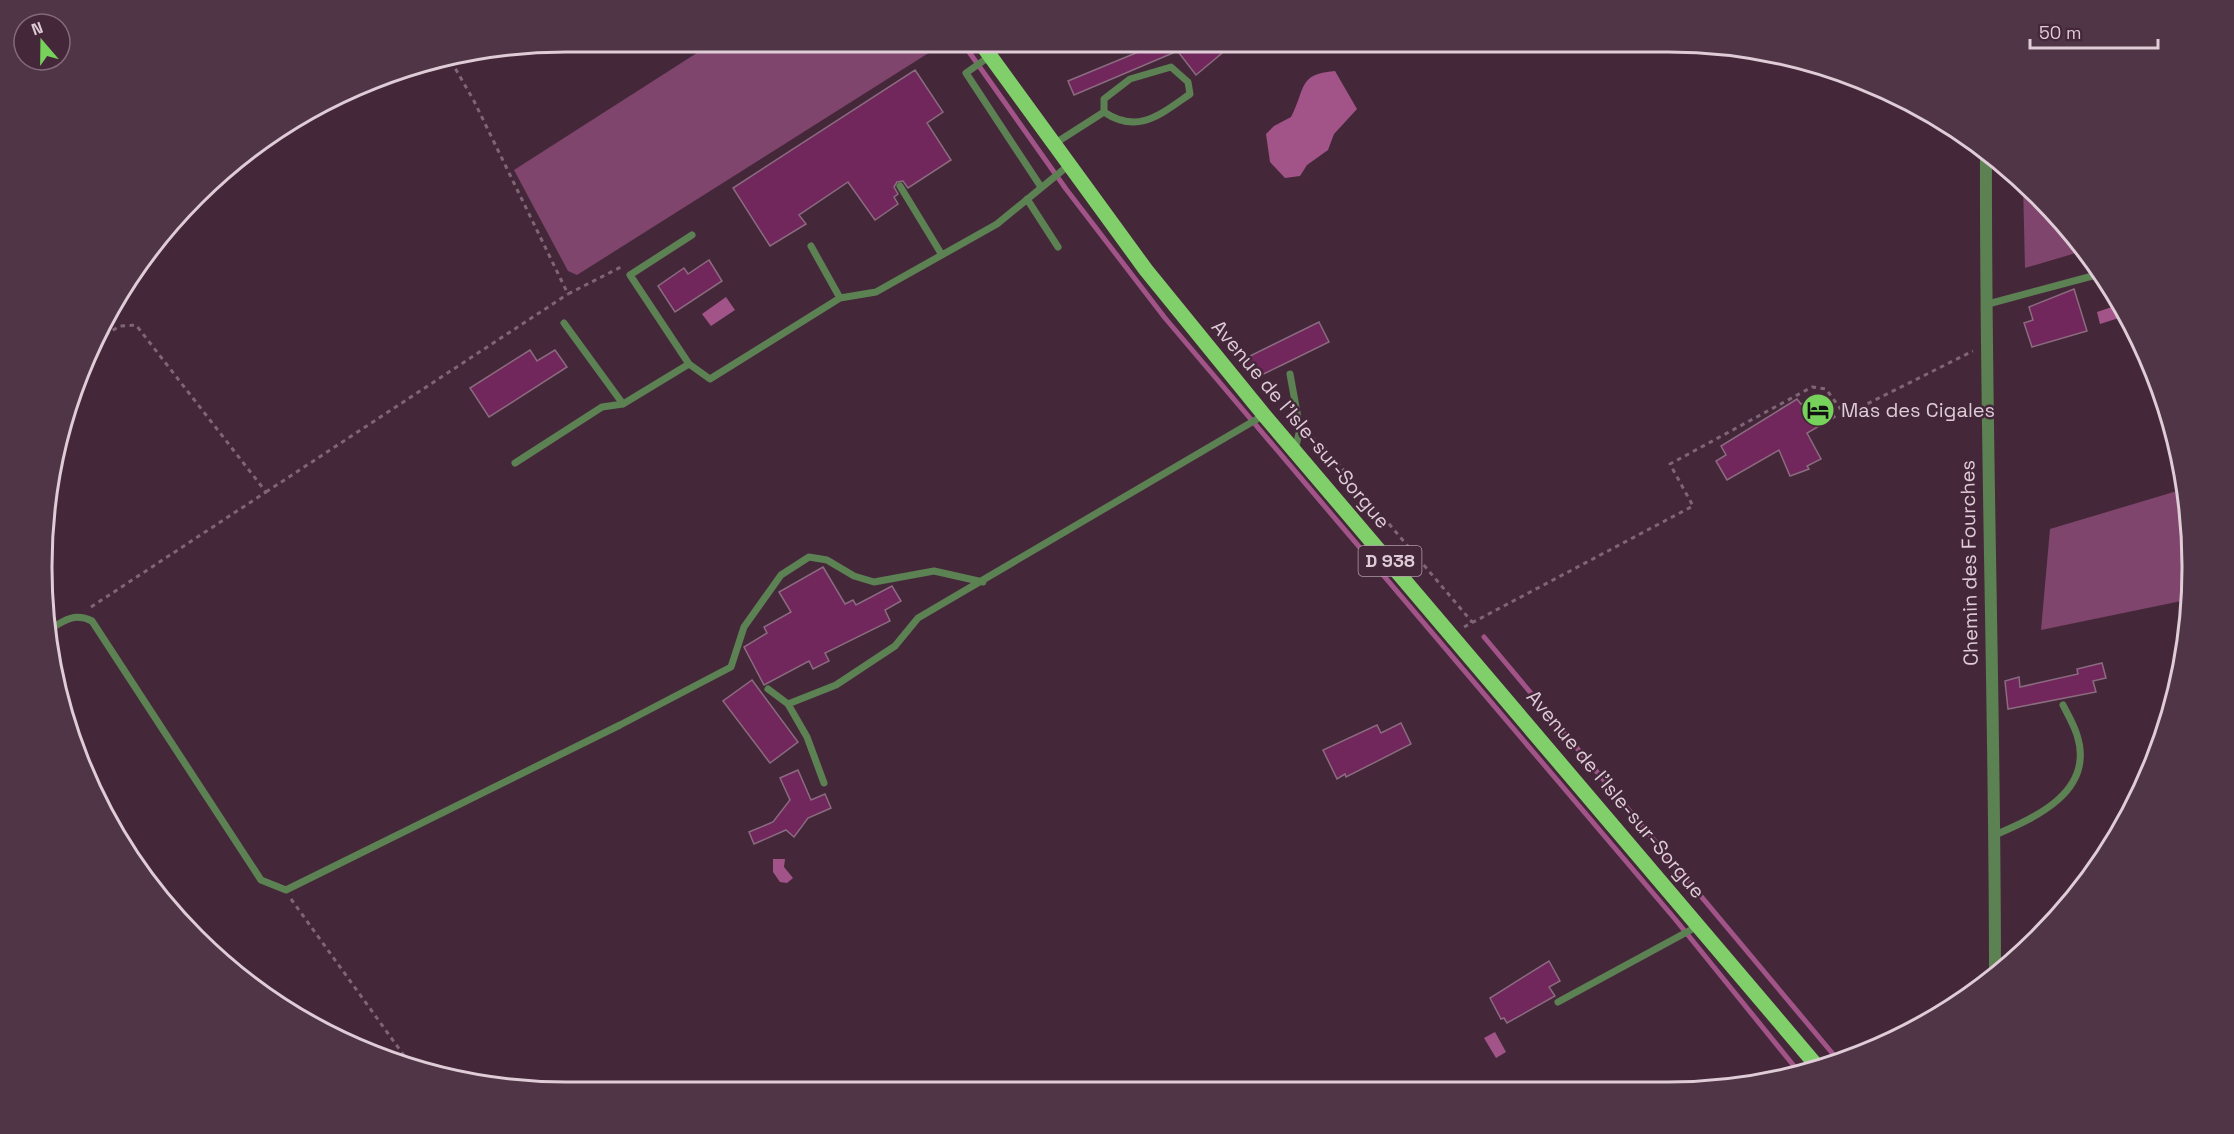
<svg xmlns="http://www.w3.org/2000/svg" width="2234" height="1134" font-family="'Space Grotesk',sans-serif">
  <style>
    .green { fill: #7f456c }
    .water { fill: #a25489 }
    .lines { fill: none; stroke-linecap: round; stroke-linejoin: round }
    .stream { stroke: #a25489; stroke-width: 5 }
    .building { fill: #71275c; stroke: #8b6b7f; stroke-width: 1.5 }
    .path { stroke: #7f6676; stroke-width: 3; stroke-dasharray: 4.5 4.5; stroke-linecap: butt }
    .lane { stroke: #5c8152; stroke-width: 7 }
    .street { stroke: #5c8152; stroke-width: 12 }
    .primary { stroke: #81cf6a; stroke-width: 15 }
    .labels { text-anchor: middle; stroke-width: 5; stroke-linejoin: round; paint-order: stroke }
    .shield { fill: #44283a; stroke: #b09ba8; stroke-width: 1.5 }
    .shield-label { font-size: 18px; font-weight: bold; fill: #dfccd7 }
    .poi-label { font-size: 20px; fill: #dfccd7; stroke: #44283a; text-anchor: start }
    .street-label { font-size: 20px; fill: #dfccd7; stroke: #44283a }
    .rim { fill: none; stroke: #dfccd7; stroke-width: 3 }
  </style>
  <rect width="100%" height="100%" fill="#44283a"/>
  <path class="green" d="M 714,42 L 946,42 L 577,275 L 568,271 L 514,170 Z
    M 2023,184 L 2061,221 L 2083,251 L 2025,268 Z
    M 2184,482 L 2187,498 L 2191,599 L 2041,630 L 2050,529 L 2177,491 Z"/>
  <path class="water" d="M 1335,71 L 1357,109 L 1334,134 L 1328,150 L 1307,165 L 1300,176 L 1285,178 L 1270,162 L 1266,134 L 1274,126 L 1291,117 C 1306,89 1297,74 1335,71 Z
    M 726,297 L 735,310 L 711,326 L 702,314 Z
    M 2121,304 L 2125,316 L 2100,324 L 2097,312 Z
    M 773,859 L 785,859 L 784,867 L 793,878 L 787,883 L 780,882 L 773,872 Z
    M 1495,1032 L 1506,1052 L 1496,1058 L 1484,1038 Z"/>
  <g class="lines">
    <path class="stream" d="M 962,42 L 1066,189 L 1165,318 L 1675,919 L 1798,1071
      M 1484,637 L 1838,1060"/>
  </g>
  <path class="building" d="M 1160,43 L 1234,43 L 1196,75 L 1179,53 L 1187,47 L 1074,95 L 1068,81 Z
    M 915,70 L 943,112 L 927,123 L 951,160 L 908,188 L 903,181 L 897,182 L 894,187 L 898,194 L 894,197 L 898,204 L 875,220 L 848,182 L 799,215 L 806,224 L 770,246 L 733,188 Z
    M 709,260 L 722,281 L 675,312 L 658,286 L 684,268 L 688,274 Z
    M 2074,289 L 2087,331 L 2032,347 L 2024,323 L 2033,320 L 2029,307 Z
    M 1319,322 L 1329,342 L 1282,365 L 1255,378 L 1240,361 Z
    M 530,350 L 537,361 L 555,350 L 567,367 L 489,417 L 470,388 Z
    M 1822,395 L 1835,417 L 1807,433 L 1821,459 L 1807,466 L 1809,469 L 1790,476 L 1779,450 L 1727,480 L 1716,461 L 1726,455 L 1721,446 L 1797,399 L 1801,404 Z
    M 823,567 L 845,604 L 853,600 L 856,605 L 892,586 L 901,601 L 885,610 L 890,621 L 825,653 L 829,661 L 813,669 L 809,661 L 764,685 L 744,647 L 767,633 L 764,627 L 791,612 L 779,592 Z
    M 2102,663 L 2106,678 L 2093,681 L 2096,692 L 2008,709 L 2005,681 L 2019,677 L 2020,687 L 2078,674 L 2077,669 Z
    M 752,680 L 798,742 L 770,763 L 723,701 Z
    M 1401,723 L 1411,744 L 1346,777 L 1345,774 L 1337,779 L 1323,750 L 1377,725 L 1381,733 Z
    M 798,770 L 811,800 L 825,794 L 831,808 L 808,818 L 794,837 L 786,830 L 754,844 L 749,832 L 773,822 L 790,800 L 780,778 Z
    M 1549,961 L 1560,981 L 1549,987 L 1555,996 L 1507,1023 L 1504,1018 L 1501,1019 L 1490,998 Z"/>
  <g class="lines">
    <path class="path" d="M 451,61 L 474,101 L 568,294 L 621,267
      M 1311,437 L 1324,447 L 1472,622
      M 266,492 L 568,294
      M 91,607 L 266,492 L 136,325 L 120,326 L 95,341
      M 1464,627 L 1693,506 L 1670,464 L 1812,387 L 1826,389 L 1845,415 L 1973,351
      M 291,899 L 405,1057 L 419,1070"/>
    <path class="lane" d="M 990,56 L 966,73 L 1041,187
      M 1054,144 L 1104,112 C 1138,135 1161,114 1190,94 L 1188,82 L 1171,67 L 1130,79 L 1104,99 L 1104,112
      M 900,186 L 942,255
      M 1027,199 L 1058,247
      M 811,246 L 840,298
      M 1988,304 L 2100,274
      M 564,323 L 623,404
      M 689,364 L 630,275 L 692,235
      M 1290,374 L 1300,429 L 1295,450
      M 515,463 L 602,407 L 623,404 L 689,364 L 710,379 L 840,298 L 876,292 L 997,224 L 1069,165
      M 47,631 C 63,621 74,612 92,621 L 261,880 L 286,890 L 620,725 L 731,667 L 744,627 L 781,575 L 809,557 L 827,560 L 854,576 L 874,582 L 934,571 L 983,582
      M 768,689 L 788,704 L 836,685 L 895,646 L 918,618 L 1264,415
      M 788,704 L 807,737 L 824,783
      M 1995,835 C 2037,817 2095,791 2077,735 C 2074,725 2068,715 2063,705
      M 1558,1002 L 1698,926"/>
    <path class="street" d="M 1986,150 C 1985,425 1995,700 1995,975"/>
    <path class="primary" d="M 980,42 L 1146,270 L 1264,415 L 1817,1066"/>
  </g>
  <defs>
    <g id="hotel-disc" transform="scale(1.725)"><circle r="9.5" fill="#76d25a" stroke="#44283a"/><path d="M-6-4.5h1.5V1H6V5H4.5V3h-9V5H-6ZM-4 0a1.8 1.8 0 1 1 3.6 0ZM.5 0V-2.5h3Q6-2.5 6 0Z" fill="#111"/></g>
  </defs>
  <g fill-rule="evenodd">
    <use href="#hotel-disc" x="1818" y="410"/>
  </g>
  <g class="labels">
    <rect class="shield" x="1358.5" y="546" width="63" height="30" rx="4.5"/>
    <g class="shield-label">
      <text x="1390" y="567">D 938</text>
    </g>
    <g class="poi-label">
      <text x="1841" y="417">Mas des Cigales</text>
    </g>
    <g class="street-label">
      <text transform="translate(1301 424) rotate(50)" y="7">Avenue de l'Isle-sur-Sorgue</text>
      <text transform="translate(1969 563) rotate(-91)" y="7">Chemin des Fourches</text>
      <text transform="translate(1616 794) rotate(50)" y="7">Avenue de l'Isle-sur-Sorgue</text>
    </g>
  </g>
  <path d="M0 0H2234V1134H0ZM566 52H1668A514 514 0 0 1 2182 566V568A514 514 0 0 1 1668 1082H566A514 514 0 0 1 52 568V566A514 514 0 0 1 566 52Z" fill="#503547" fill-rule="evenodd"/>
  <path class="rim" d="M566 52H1668A514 514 0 0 1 2182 566V568A514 514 0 0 1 1668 1082H566A514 514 0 0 1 52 568V566A514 514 0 0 1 566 52Z"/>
  <g transform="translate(42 42) rotate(340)"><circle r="28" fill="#44283a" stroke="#826a79" stroke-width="1.5"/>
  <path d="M0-4.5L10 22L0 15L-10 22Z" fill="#76d25a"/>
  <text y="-9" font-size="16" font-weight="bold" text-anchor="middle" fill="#dfccd7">N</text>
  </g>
  <path d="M2030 39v9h128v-9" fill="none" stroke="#dfccd7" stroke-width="3"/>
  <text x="2039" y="39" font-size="18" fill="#dfccd7" stroke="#44283a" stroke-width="4.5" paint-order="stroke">50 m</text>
</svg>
